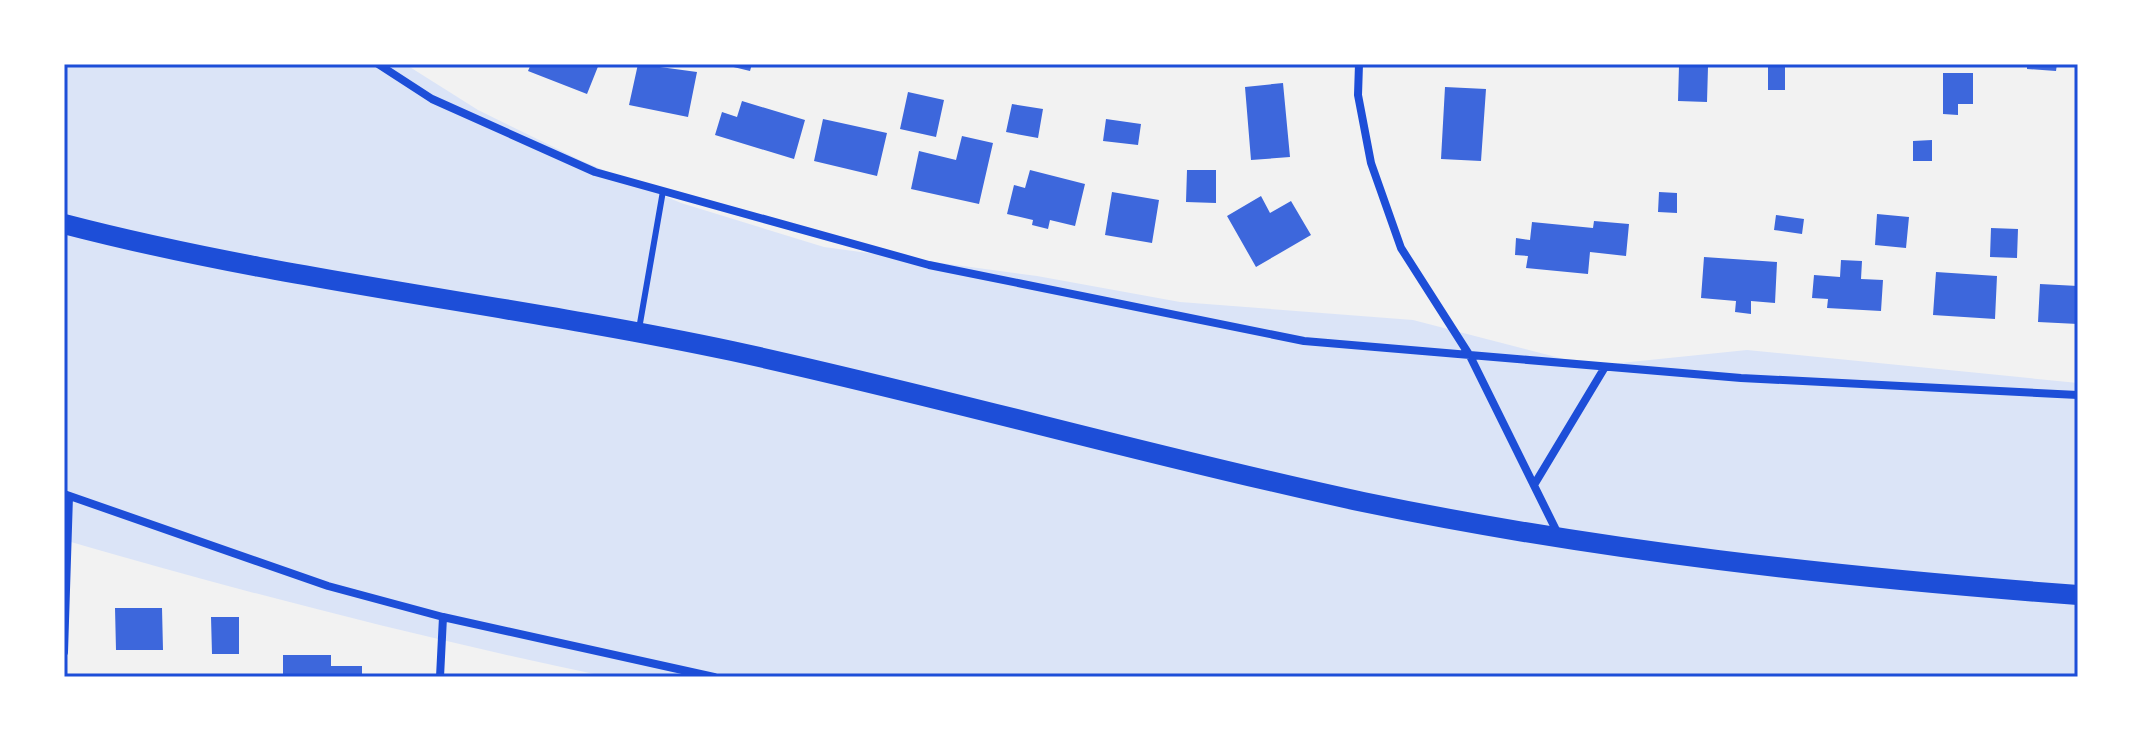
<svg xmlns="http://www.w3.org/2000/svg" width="2142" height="741" font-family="'Archivo Narrow',sans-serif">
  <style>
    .green { fill: #dbe4f7 }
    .building { fill: #3d67dc }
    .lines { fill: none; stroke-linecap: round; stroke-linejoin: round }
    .service { stroke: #1d4ed8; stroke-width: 6 }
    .minor { stroke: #1d4ed8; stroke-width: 8 }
    .primary { stroke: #1d4ed8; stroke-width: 20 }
    .neatline { fill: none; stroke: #1d4ed8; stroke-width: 3 }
  </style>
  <rect width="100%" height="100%" fill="#f2f2f2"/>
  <path class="green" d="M 64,64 L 405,64 L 478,110 L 580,160 L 681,203 L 824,247 L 1037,276 L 1180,302 L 1413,320 L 1591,366 L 1747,350 L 2078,383 L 2078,677 L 608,677 C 425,639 243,592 64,540 Z"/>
  <path class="building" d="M 531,64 L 599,64 L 587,94 L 528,71 Z
    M 638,64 L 697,72 L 688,117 L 629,105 Z
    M 721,64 L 752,64 L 750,71 Z
    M 1768,64 L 1785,64 L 1785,90 L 1768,90 Z
    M 2027,64 L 2057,64 L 2056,71 L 2027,69 Z
    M 1679,66 L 1708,67 L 1707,102 L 1678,101 Z
    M 1943,73 L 1973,73 L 1973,104 L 1958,104 L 1958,115 L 1943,114 Z
    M 1283,83 L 1290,157 L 1251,160 L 1245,87 Z
    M 1445,87 L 1486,89 L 1481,161 L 1441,159 Z
    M 908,92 L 944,100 L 936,137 L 900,129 Z
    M 742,101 L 805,120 L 794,159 L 715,135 L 722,112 L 737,117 Z
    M 1012,104 L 1043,109 L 1038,138 L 1006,132 Z
    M 823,119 L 887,133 L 877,176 L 814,161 Z
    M 1106,119 L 1141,124 L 1138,145 L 1103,141 Z
    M 962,136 L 993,143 L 979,204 L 911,189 L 919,151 L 956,160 Z
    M 1932,140 L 1932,161 L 1913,161 L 1913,141 Z
    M 1030,170 L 1085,184 L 1075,226 L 1050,220 L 1048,229 L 1032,225 L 1033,220 L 1007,214 L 1014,185 L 1025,188 Z
    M 1187,170 L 1216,170 L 1216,203 L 1186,202 Z
    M 1112,192 L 1159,200 L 1152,243 L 1105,235 Z
    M 1659,192 L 1677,193 L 1677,213 L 1658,212 Z
    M 1261,196 L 1270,213 L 1291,201 L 1311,235 L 1256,267 L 1227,216 Z
    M 1877,214 L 1909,217 L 1906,248 L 1875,245 Z
    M 1776,215 L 1804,219 L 1802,234 L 1774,230 Z
    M 1594,221 L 1629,224 L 1626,256 L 1590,252 L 1588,274 L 1526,268 L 1528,256 L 1515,255 L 1516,238 L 1530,240 L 1532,222 L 1593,228 Z
    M 1991,228 L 2018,229 L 2017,258 L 1990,257 Z
    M 1704,257 L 1777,262 L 1775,303 L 1751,301 L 1751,314 L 1735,312 L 1736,301 L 1701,298 Z
    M 1841,260 L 1862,261 L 1861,279 L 1883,280 L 1881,311 L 1827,308 L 1828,299 L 1812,298 L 1814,275 L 1840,277 Z
    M 1936,272 L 1997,276 L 1995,319 L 1933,315 Z
    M 2040,284 L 2078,286 L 2078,324 L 2038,322 Z
    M 115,608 L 162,608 L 163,650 L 116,650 Z
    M 211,617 L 239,617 L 239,654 L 212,654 Z
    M 283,655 L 331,655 L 331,666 L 362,666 L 362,677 L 283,677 Z"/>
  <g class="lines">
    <path class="service" d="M 639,329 L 663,191"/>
    <path class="minor" d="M 378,64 L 432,99 L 595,172 L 929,265 L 1304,341 L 1741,378 L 2078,395
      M 1359,64 L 1358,95 L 1371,163 L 1401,248 L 1470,356 L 1559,536
      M 1534,485 L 1605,367
      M 64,494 L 328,586 L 443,617 L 714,677
      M 64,652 L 69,496
      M 440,677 L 443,617"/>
    <path class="primary" d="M 64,224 C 283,281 511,304 732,351 C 944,397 1152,457 1363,502 C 1599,551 1838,577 2078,595"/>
  </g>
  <rect width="2142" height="741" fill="none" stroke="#ffffff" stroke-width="132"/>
  <rect x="66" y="66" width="2010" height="609" class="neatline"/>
</svg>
